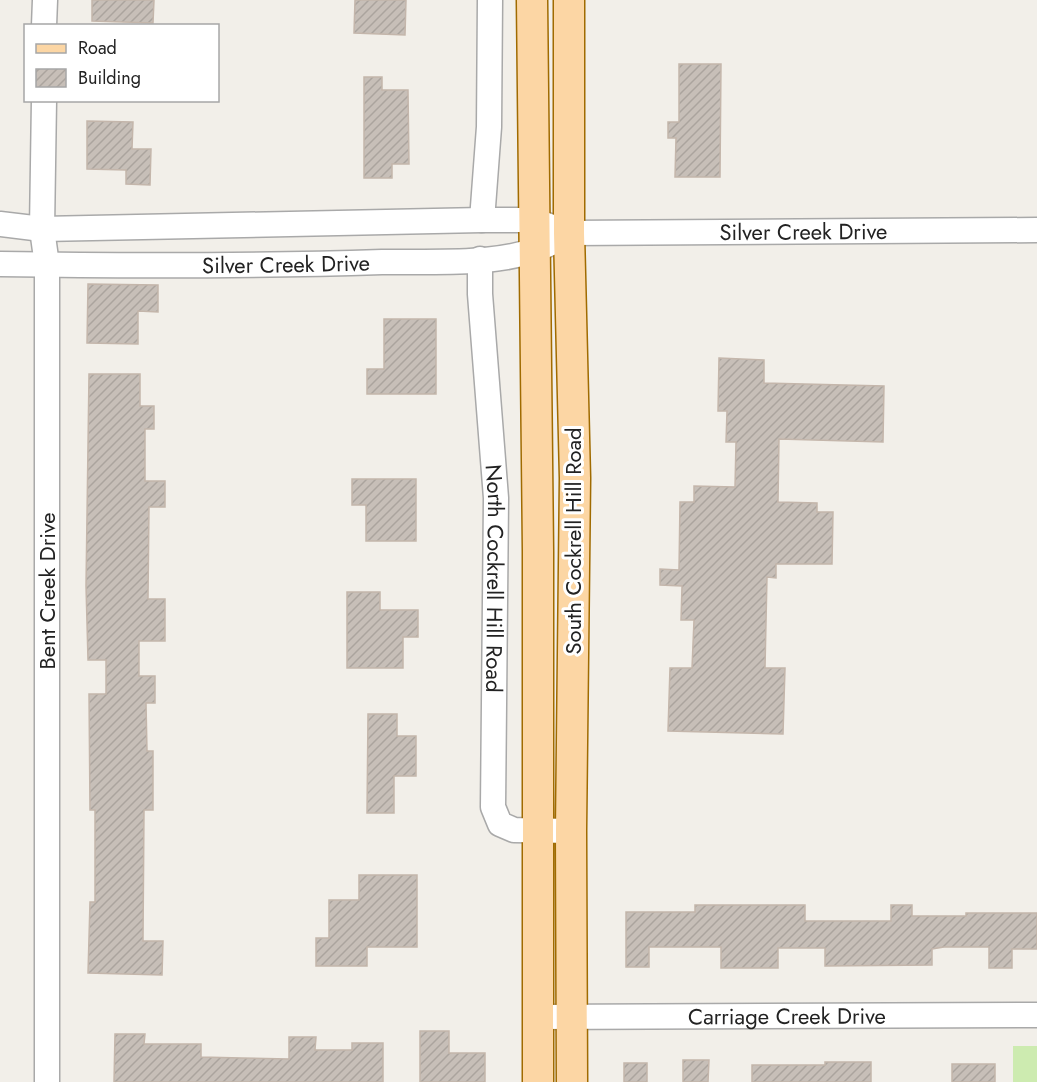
<svg xmlns="http://www.w3.org/2000/svg" width="1037" height="1082" font-family="Jost,sans-serif">
  <style>
    .grass { fill: #cdebb0 }
    .building { fill: url(#building-hatch); stroke: #c4b6ab; stroke-width: 1.5 }
    .lines { fill: none; stroke-linecap: round; stroke-linejoin: round }
    .minor-casing { stroke: #a9a9a9; stroke-width: 27 }
    .major-casing { stroke: #a06b00; stroke-width: 33 }
    .minor { stroke: #fff; stroke-width: 24 }
    .major { stroke: #fcd6a4; stroke-width: 30 }
    .labels { text-anchor: middle; stroke-width: 6; stroke-linejoin: round; paint-order: stroke }
    .street-label { font-size: 22px; fill: #222; stroke: #fff }
  </style>
  <defs>
    <pattern id="building-hatch" width="6" height="6" patternUnits="userSpaceOnUse" patternTransform="scale(1.5)"><rect width="6" height="6" fill="#c7bfb8"/><path d="M-1 1l2-2M0 6l6-6M5 7l2-2" fill="none" stroke="#aba49e"/></pattern>
  </defs>
  <rect width="100%" height="100%" fill="#f2efe9"/>
  <path class="grass" d="M 1013,1046 L 1037,1046 L 1037,1082 L 1013,1082 Z"/>
  <path class="building" d="M 92,0 L 154,0 L 153,23 L 92,21 Z
    M 355,0 L 406,0 L 405,35 L 354,33 Z
    M 679,64 L 721,64 L 720,177 L 675,177 L 676,138 L 668,138 L 668,122 L 679,122 Z
    M 364,77 L 382,77 L 382,90 L 408,90 L 409,164 L 392,164 L 392,178 L 364,178 Z
    M 87,121 L 133,122 L 132,149 L 151,149 L 150,185 L 126,184 L 126,170 L 87,169 Z
    M 88,284 L 158,285 L 158,312 L 138,311 L 138,344 L 87,343 Z
    M 384,319 L 436,319 L 436,394 L 367,394 L 367,369 L 384,369 Z
    M 719,358 L 764,360 L 764,383 L 884,386 L 883,442 L 779,439 L 778,502 L 817,503 L 817,512 L 833,512 L 832,564 L 776,564 L 776,578 L 767,577 L 765,668 L 785,668 L 783,734 L 668,731 L 670,668 L 692,668 L 694,620 L 681,620 L 682,586 L 660,585 L 660,569 L 679,570 L 680,502 L 694,502 L 694,486 L 735,487 L 736,442 L 726,442 L 727,411 L 718,411 Z
    M 89,374 L 140,374 L 140,406 L 154,406 L 154,429 L 145,429 L 145,481 L 165,481 L 165,507 L 149,507 L 148,599 L 165,599 L 165,641 L 139,641 L 139,676 L 155,676 L 155,703 L 146,703 L 147,751 L 153,751 L 153,810 L 144,810 L 143,941 L 163,941 L 162,975 L 88,973 L 90,902 L 95,902 L 95,810 L 90,810 L 89,694 L 106,694 L 106,660 L 88,660 L 86,586 Z
    M 352,479 L 416,479 L 416,541 L 366,541 L 366,505 L 352,505 Z
    M 347,592 L 380,592 L 380,610 L 418,610 L 418,637 L 403,637 L 403,668 L 347,668 Z
    M 368,714 L 397,714 L 397,736 L 416,736 L 416,776 L 394,776 L 394,813 L 367,813 Z
    M 359,875 L 417,875 L 417,947 L 367,947 L 367,966 L 316,966 L 316,938 L 329,938 L 329,900 L 359,900 Z
    M 695,905 L 805,905 L 805,921 L 891,921 L 891,905 L 912,905 L 912,916 L 966,916 L 966,913 L 1037,913 L 1037,949 L 1012,949 L 1012,968 L 989,968 L 989,947 L 944,947 L 932,949 L 932,965 L 825,966 L 825,948 L 778,948 L 778,968 L 721,968 L 721,947 L 649,947 L 649,967 L 626,967 L 626,912 L 695,912 Z
    M 420,1031 L 449,1031 L 449,1053 L 485,1053 L 485,1082 L 420,1082 Z
    M 115,1034 L 145,1034 L 144,1044 L 201,1044 L 201,1057 L 242,1058 L 289,1059 L 289,1037 L 316,1037 L 315,1050 L 352,1050 L 352,1043 L 383,1043 L 383,1082 L 114,1082 Z
    M 683,1060 L 709,1060 L 708,1082 L 683,1082 Z
    M 825,1062 L 871,1062 L 871,1082 L 752,1082 L 752,1065 L 825,1065 Z
    M 624,1063 L 647,1063 L 647,1082 L 624,1082 Z
    M 952,1064 L 995,1064 L 995,1082 L 952,1082 Z"/>
  <g class="lines">
    <g class="minor-casing">
      <g id="minor">
        <path d="M 44,26 L 45,0"/>
        <path d="M 44,100 L 42,229 L 47,265 L 47,1082"/>
        <path d="M 482,220 L 489,127 L 490,0"/>
        <path id="s1" d="M 0,224 L 42,229 L 482,220 L 533,220 L 569,233 L 1037,230"/>
        <path id="s2" d="M 480,259 L 480,294 L 496,498 L 493,807 L 500,824 L 514,830 L 571,831"/>
        <path id="s3" d="M 0,264 C 128,266 255,266 382,262 C 433,261 504,267 549,244"/>
        <path id="s4" d="M 538,1017 L 1037,1015"/>
      </g>
    </g>
    <g class="major-casing">
      <path id="major" d="M 532,0 L 538,551 L 538,1082
        M 569,0 L 569,233 L 575,478 L 571,831 L 572,1082"/>
    </g>
    <use href="#minor" class="minor"/>
    <use href="#major" class="major"/>
  </g>
  <g class="labels">
    <g class="street-label">
      <text dy="8" stroke="none"><textPath href="#s1" startOffset="806">Silver Creek Drive</textPath></text>
      <text dy="8" stroke="none"><textPath href="#s3" startOffset="286">Silver Creek Drive</textPath></text>
      <text transform="translate(573 541) rotate(-90)" y="8">South Cockrell Hill Road</text>
      <text dy="8" stroke="none"><textPath href="#s2" startOffset="320">North Cockrell Hill Road</textPath></text>
      <text transform="translate(47 591) rotate(-90)" y="8">Bent Creek Drive</text>
      <text dy="8" stroke="none"><textPath href="#s4" startOffset="249">Carriage Creek Drive</textPath></text>
    </g>
  </g>
  <rect x="24" y="24" width="195" height="78" fill="#ffffff" stroke="#a7a7a7" stroke-width="1.5"/>
  <rect x="36" y="44" width="30" height="9" fill="#fcd6a4" stroke="#a7a7a7" stroke-width="1.5"/>
  <text x="78" y="54" font-size="18" fill="#222222">Road</text>
  <rect x="36" y="69" width="30" height="18" fill="url(#building-hatch)" stroke="#a7a7a7" stroke-width="1.5"/>
  <text x="78" y="84" font-size="18" fill="#222222">Building</text>
</svg>
